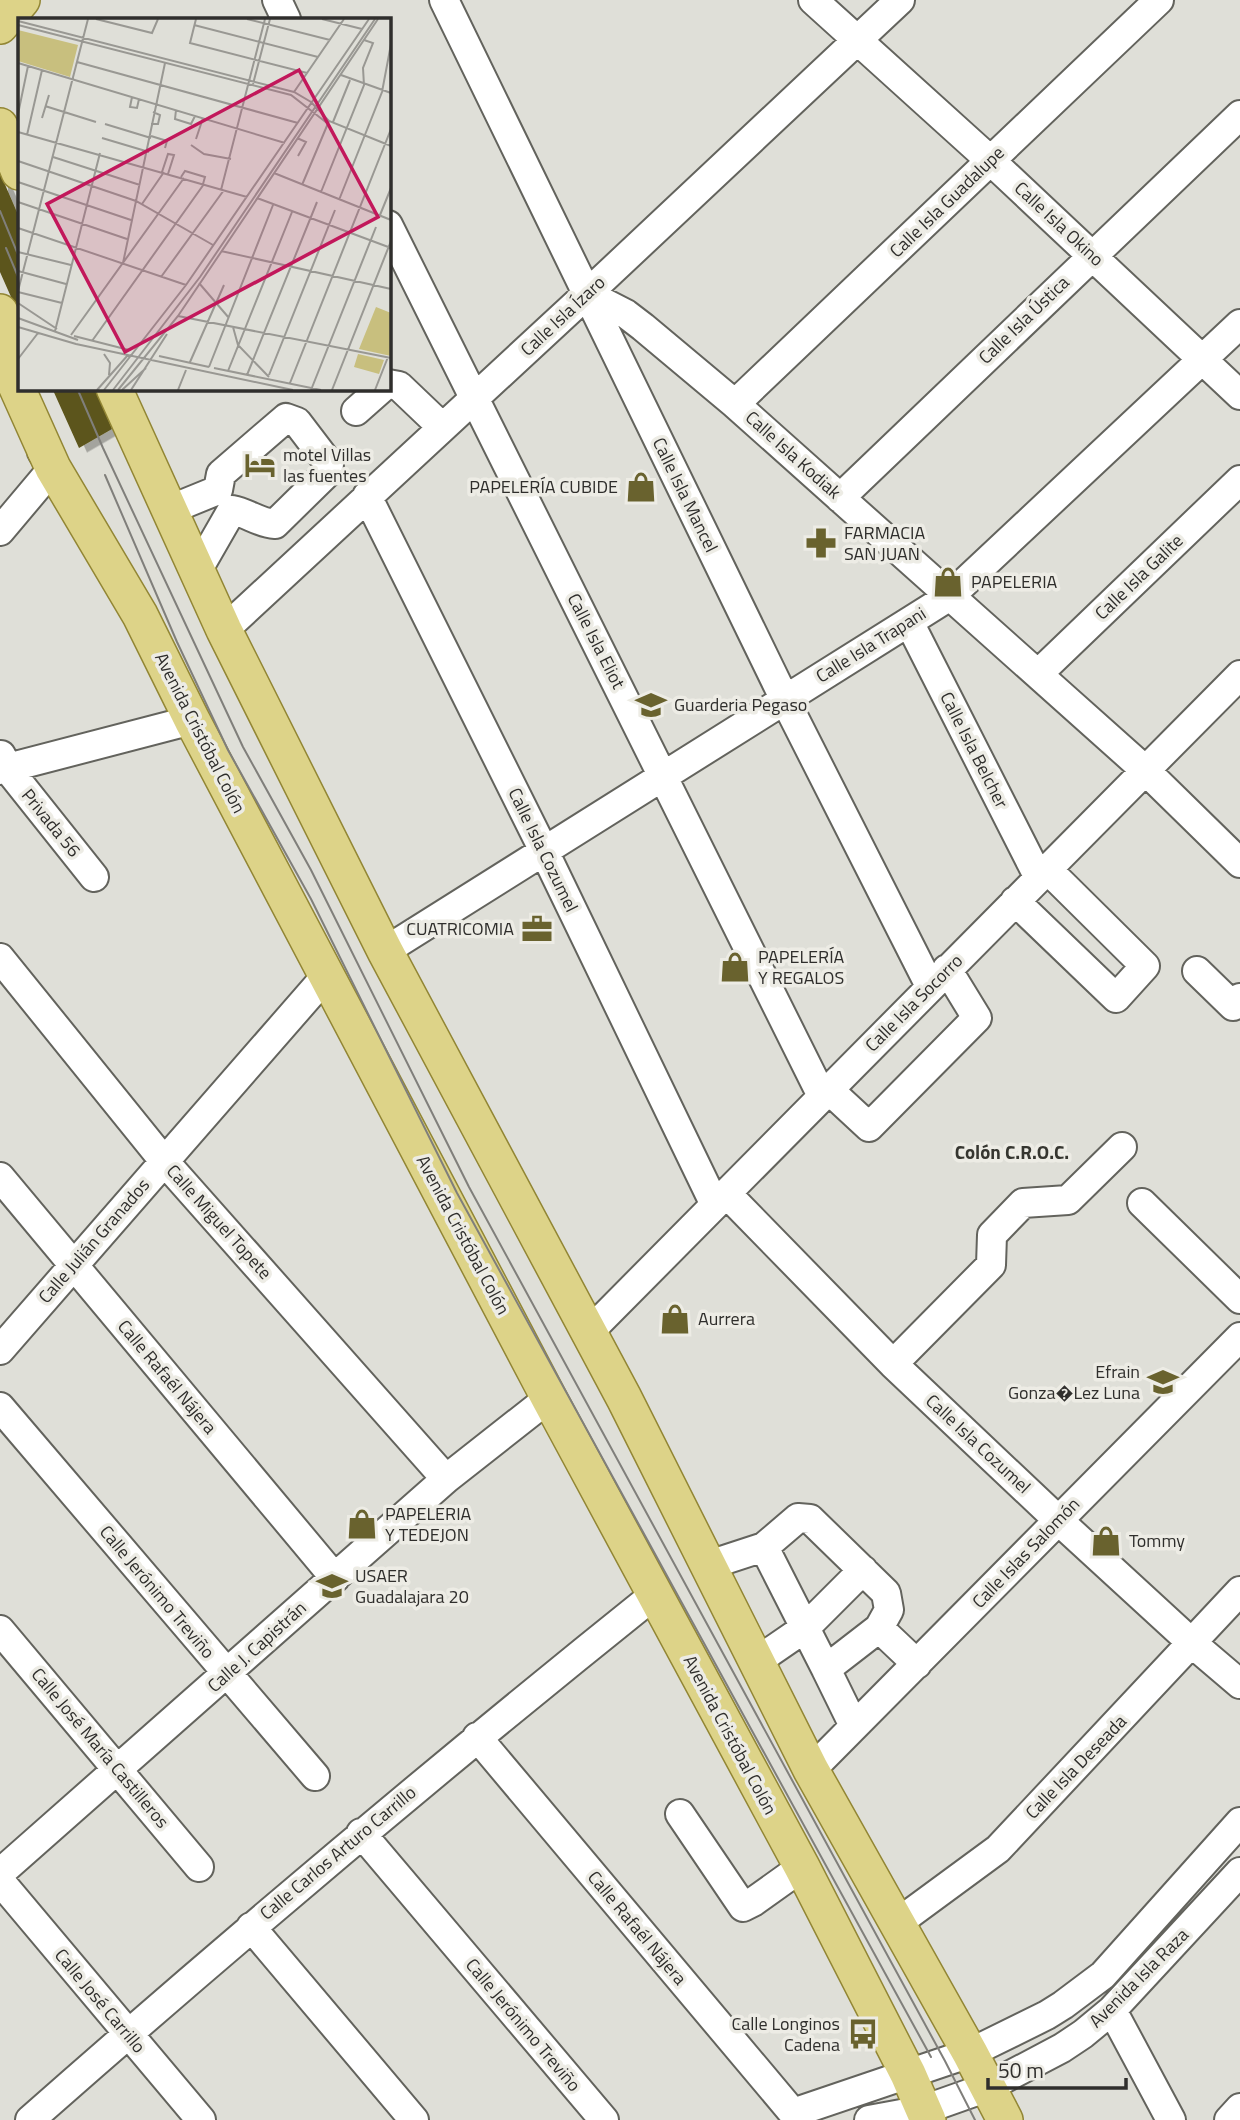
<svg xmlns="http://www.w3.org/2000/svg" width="1240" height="2120" font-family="'Titillium Web',sans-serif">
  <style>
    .building { fill: #5c541a; filter: url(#shadow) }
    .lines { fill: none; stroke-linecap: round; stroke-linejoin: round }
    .minor-casing { stroke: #63635d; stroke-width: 32 }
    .major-casing { stroke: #928634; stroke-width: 38 }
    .minor { stroke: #fff; stroke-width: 28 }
    .major { stroke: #ddd388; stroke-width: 35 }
    .tram { stroke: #807f7b; stroke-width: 2 }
    .labels { text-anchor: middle; stroke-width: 7; stroke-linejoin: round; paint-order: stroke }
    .street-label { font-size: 18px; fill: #2f2e2c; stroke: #edece5 }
    .poi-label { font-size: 18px; fill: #2f2e2c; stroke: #edece5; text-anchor: start }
    .neighbourhood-label { font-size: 19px; font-weight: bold; fill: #363630; stroke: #edece5 }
    .inset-road { fill: none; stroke: #999893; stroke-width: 2 }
    .view { fill: #c2185b; fill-opacity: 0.15; stroke: #c2185b; stroke-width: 3.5 }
    .inset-edge { fill: none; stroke: #2f2e2c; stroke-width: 3.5 }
  </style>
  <defs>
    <filter id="shadow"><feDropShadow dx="8" dy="4.5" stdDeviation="0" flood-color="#0004"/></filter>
  </defs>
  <rect width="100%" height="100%" fill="#dfdfd8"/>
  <path class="building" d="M 0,173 L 19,217 L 19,315 L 0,272 Z
    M 52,388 L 95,388 L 112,429 L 79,448 Z"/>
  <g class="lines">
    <g class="minor-casing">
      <path id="minor" d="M 277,0 L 286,19
        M 444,0 L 785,700 L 930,986
        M 813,0 L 991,161 L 1240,395
        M 388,225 L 822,1096
        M 587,294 L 626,314 L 643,327 L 735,404 L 1145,770 L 1240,863
        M 388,384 L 399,386 L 442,427
        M 735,404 L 1159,0
        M 356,411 L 382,388
        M 367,496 L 544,851 L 715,1205
        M 840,498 L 1240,115
        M 169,510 L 218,490 L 221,474 L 286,418 L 297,422 L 329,464 L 328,472 L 275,524 C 259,523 248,513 232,510 L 197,571
        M 0,531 L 53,468 L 42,452
        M 909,622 L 1039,878
        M 224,630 L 587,294 L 900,0
        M 1038,674 L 1240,480
        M 1,755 L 8,769 L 94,877
        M 0,770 L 192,720
        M 1015,901 L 1116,998 L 1145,966 L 1047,869
        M 385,951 L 950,596 L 1240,324
        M 0,958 L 164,1161 L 446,1479
        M 1197,971 L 1233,1006 L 1240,998
        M 828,1089 L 869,1127 L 977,1018 L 947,969
        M 0,1177 L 335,1578
        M 726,1193 L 893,1364 L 1058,1520 L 1193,1644 L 1240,1684
        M 1142,1203 L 1240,1299
        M 589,1332 L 1240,675
        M 0,1350 L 327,975
        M 893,1364 L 991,1265 L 992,1235 L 1023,1203 L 1068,1200 L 1122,1147
        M 0,1407 L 315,1776
        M 709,1565 L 764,1547
        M 0,1630 L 199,1867
        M 757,1661 L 805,1628 L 863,1570
        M 826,1669 L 764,1547 L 798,1518 L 810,1519 L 886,1593 L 889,1610 L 879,1628
        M 854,1726 L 826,1669 L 879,1628 L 917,1664
        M 477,1737 L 793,2113 L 796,2120
        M 811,1770 L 1240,1337
        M 680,1814 L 743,1907 L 753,1902 L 802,1867
        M 361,1833 L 604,2120
        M 0,1873 L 446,1479 L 549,1398
        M 0,1881 L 201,2120
        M 896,1924 L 998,1849 L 1240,1591
        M 251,1927 L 414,2120
        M 1112,2010 L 1171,2120
        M 793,2113 L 970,2053 L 1047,2015 L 1063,2005 L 1103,1975 L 1240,1822
        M 30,2120 C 234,1940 442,1765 654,1595
        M 869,2120 L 923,2110 L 988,2087 L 1062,2048 L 1083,2034 L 1112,2010 L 1240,1872
        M 1229,2120 L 1240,2108"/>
    </g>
    <g class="major-casing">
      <path id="major" d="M 0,26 L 22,0
        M 0,126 L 19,172
        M 0,312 L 19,352
        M 0,350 L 53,468 L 140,615 L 192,720 L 549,1398 L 802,1867 L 908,2074 L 928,2120
        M 114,388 L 224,630 L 385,951 L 624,1398 L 811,1770 L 970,2053 L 1005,2120"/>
    </g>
    <use href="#minor" class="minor"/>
    <use href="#major" class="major"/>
    <path class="tram" d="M 0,211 L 19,257
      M 6,248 L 19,279
      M 77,388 L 103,448 L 243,747 L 311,870 L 469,1187 L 945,2061 L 975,2120
      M 105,475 L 177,642 L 228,750 L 311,899 L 457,1193 L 931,2057"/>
  </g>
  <defs>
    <g id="hotel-bare" transform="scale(2.415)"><path d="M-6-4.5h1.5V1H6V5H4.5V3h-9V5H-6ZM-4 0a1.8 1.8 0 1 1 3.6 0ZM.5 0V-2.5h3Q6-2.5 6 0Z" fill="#69622e" stroke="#edece5" stroke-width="2.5" paint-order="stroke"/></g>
    <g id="shop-bare" transform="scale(2.415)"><path d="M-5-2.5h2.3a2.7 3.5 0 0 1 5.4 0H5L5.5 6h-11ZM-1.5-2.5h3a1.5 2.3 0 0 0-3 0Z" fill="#69622e" stroke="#edece5" stroke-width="2.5" paint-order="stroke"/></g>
    <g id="pharmacy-bare" transform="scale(2.415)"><path d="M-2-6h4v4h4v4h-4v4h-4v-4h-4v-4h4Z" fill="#69622e" stroke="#edece5" stroke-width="2.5" paint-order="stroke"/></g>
    <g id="school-bare" transform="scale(2.415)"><path d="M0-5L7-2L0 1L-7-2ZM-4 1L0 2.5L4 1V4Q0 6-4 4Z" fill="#69622e" stroke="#edece5" stroke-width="2.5" paint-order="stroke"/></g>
    <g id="office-bare" transform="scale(2.415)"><path d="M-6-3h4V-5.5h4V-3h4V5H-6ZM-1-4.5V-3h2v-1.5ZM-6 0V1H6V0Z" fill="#69622e" stroke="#edece5" stroke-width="2.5" paint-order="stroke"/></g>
    <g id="bus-bare" transform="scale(2.415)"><path d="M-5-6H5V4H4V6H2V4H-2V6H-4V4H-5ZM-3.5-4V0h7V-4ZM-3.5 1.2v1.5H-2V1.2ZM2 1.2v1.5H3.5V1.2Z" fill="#69622e" stroke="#edece5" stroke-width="2.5" paint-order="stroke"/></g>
  </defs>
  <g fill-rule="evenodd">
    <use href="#hotel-bare" x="260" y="465"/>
    <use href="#shop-bare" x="641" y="487"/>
    <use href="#pharmacy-bare" x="821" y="543"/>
    <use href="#shop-bare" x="948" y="582"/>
    <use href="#school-bare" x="651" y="705"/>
    <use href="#office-bare" x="537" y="929"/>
    <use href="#shop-bare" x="735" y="967"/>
    <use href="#shop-bare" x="675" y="1319"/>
    <use href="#school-bare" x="1163" y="1382"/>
    <use href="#shop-bare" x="362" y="1524"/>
    <use href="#shop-bare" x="1106" y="1541"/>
    <use href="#school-bare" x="332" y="1586"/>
    <use href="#bus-bare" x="863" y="2034"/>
  </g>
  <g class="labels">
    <g class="street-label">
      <text transform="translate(947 202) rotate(-44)" y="6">Calle Isla Guadalupe</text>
      <text transform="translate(1059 224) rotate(43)" y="6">Calle Isla Okino</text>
      <text transform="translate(563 316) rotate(-43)" y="6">Calle Isla Ízaro</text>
      <text transform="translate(1024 320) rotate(-44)" y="6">Calle Isla Ústica</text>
      <text transform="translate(793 455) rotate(42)" y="6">Calle Isla Kodiak</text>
      <text transform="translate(685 495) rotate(64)" y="6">Calle Isla Mancel</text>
      <text transform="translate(1139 577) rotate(-44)" y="6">Calle Isla Galite</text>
      <text transform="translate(596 641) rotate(63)" y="6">Calle Isla Eliot</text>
      <text transform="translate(871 645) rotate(-32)" y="6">Calle Isla Trapani</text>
      <text transform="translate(200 733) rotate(63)" y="6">Avenida Cristóbal Colón</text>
      <text transform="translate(974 750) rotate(63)" y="6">Calle Isla Belcher</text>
      <text transform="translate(51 823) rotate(51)" y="6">Privada 56</text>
      <text transform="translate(543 850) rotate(64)" y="6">Calle Isla Cozumel</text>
      <text transform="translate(914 1003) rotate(-45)" y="6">Calle Isla Socorro</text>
      <text transform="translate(219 1222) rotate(48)" y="6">Calle Miguel Topete</text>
      <text transform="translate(463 1235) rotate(62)" y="6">Avenida Cristóbal Colón</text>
      <text transform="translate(94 1241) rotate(-49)" y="6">Calle Julián Granados</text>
      <text transform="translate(167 1377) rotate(50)" y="6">Calle Rafaél Nájera</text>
      <text transform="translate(978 1444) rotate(43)" y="6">Calle Isla Cozumel</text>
      <text transform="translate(1026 1553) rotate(-46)" y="6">Calle Islas Salomón</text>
      <text transform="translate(157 1592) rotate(50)" y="6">Calle Jerónimo Treviño</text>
      <text transform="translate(257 1647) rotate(-42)" y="6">Calle J. Capistrán</text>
      <text transform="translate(730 1735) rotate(62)" y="6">Avenida Cristóbal Colón</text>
      <text transform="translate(100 1748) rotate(50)" y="6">Calle José María Castilleros</text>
      <text transform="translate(1076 1767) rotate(-46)" y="6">Calle Isla Deseada</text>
      <text transform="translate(338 1853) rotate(-40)" y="6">Calle Carlos Arturo Carrillo</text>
      <text transform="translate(637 1928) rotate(50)" y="6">Calle Rafaél Nájera</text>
      <text transform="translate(1139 1978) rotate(-45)" y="6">Avenida Isla Raza</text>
      <text transform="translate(100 2001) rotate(50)" y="6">Calle José Carrillo</text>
      <text transform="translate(523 2025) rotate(50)" y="6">Calle Jerónimo Treviño</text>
    </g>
    <g class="poi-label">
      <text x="283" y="461">motel Villas<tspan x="283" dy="21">las fuentes</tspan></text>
      <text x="618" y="493" text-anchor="end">PAPELERÍA CUBIDE</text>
      <text x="844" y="539">FARMACIA<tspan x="844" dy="21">SAN JUAN</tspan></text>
      <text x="971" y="588">PAPELERIA</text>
      <text x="674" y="711">Guarderia Pegaso</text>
      <text x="514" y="935" text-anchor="end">CUATRICOMIA</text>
      <text x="758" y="963">PAPELERÍA<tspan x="758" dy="21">Y REGALOS</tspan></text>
      <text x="698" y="1325">Aurrera</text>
      <text x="1140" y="1378" text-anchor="end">Efrain<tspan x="1140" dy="21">Gonza�Lez Luna</tspan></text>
      <text x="385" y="1520">PAPELERIA<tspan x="385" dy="21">Y TEDEJON</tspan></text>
      <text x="1129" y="1547">Tommy</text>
      <text x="355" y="1582">USAER<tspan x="355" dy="21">Guadalajara 20</tspan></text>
      <text x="840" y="2030" text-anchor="end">Calle Longinos<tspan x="840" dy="21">Cadena</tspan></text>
    </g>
    <g class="neighbourhood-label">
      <text x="1012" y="1159">Colón C.R.O.C.</text>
    </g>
  </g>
  <g transform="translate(18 18)">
    <rect width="373" height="373" fill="#dfdfd8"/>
    <path d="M 0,12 L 60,27 L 52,59 L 0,43 ZM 358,289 L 373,295 L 373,338 L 341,331 ZM 340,336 L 366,342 L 361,356 L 336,349 Z" fill="#c8bf7e"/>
    <path class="inset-road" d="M 78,1 L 134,15 L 140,1M 178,1 L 172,25 L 289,55M 229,1 L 312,22M 304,1 L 344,11M 0,3 L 276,74 L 293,84 L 311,103 L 373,128M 0,7 L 273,77 L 309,105M 176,7 L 300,39M 59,44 L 280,105M 0,45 L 267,125M 323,57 L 373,75M 235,66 L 252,1M 276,74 L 326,1M 114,79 L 112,89 L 119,90 L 121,81M 27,88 L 78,104M 158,92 L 157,101 L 173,106 L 177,98M 0,96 L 10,48M 24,100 L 31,77M 315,104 L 332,62M 87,106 L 133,120M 133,106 L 140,106 L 142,97 L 135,94M 0,114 L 229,179M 9,117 L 24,52M 133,118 L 149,123 L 147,130M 84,120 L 131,134M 279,120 L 288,124 L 280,138M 178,121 L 185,100M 173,127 L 186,136 L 213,141M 35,139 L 122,167M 0,143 L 118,183 L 195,227M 144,154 L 150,136 L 156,137 L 150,156M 256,155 L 373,202M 163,159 L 167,153 L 187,159 L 185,166M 0,164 L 113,202M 284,167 L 311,103M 203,172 L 247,1M 303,174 L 346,67 L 345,50 L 355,25 L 346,22M 239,180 L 373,230M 321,182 L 364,74 L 373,26M 0,184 L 109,221M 124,186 L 146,154M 362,197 L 373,170M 0,210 L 168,267M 203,233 L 373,271M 0,234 L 53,247M 105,245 L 147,45M 0,253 L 48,266M 143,259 L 206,172M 181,265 L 211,300M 0,273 L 70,1M 0,274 L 44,285M 0,285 L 39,311M 160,298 L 373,340M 0,300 L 60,322M 0,309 L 58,326 L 275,372M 215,309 L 220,327 L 251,359M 37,313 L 82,135M 53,317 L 166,160M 56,318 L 111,332M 74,323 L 186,166M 86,336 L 92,345 L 91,357M 141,338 L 191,349M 0,341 L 20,315M 172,344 L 206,267M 191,349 L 255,187M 196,350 L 303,372M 210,353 L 274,194M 229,357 L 299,184M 251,357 L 317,192M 272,365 L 373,111M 79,372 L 110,337M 86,372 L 168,267 L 351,1M 95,372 L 182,259 L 357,1M 100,372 L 160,298 L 360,1M 104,372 L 128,350M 113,372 L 149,316M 160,372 L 168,352M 293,372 L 358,209M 314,372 L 373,223M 357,372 L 370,339"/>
    <path class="view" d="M 281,52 L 360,199 L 107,334 L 29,186 Z"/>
    <rect width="373" height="373" class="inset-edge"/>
  </g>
  <path d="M988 2078v10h138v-10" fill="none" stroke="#2f2e2c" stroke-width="3.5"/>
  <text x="998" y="2078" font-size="21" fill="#2f2e2c" stroke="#edece5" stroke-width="5" paint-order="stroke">50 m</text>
</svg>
